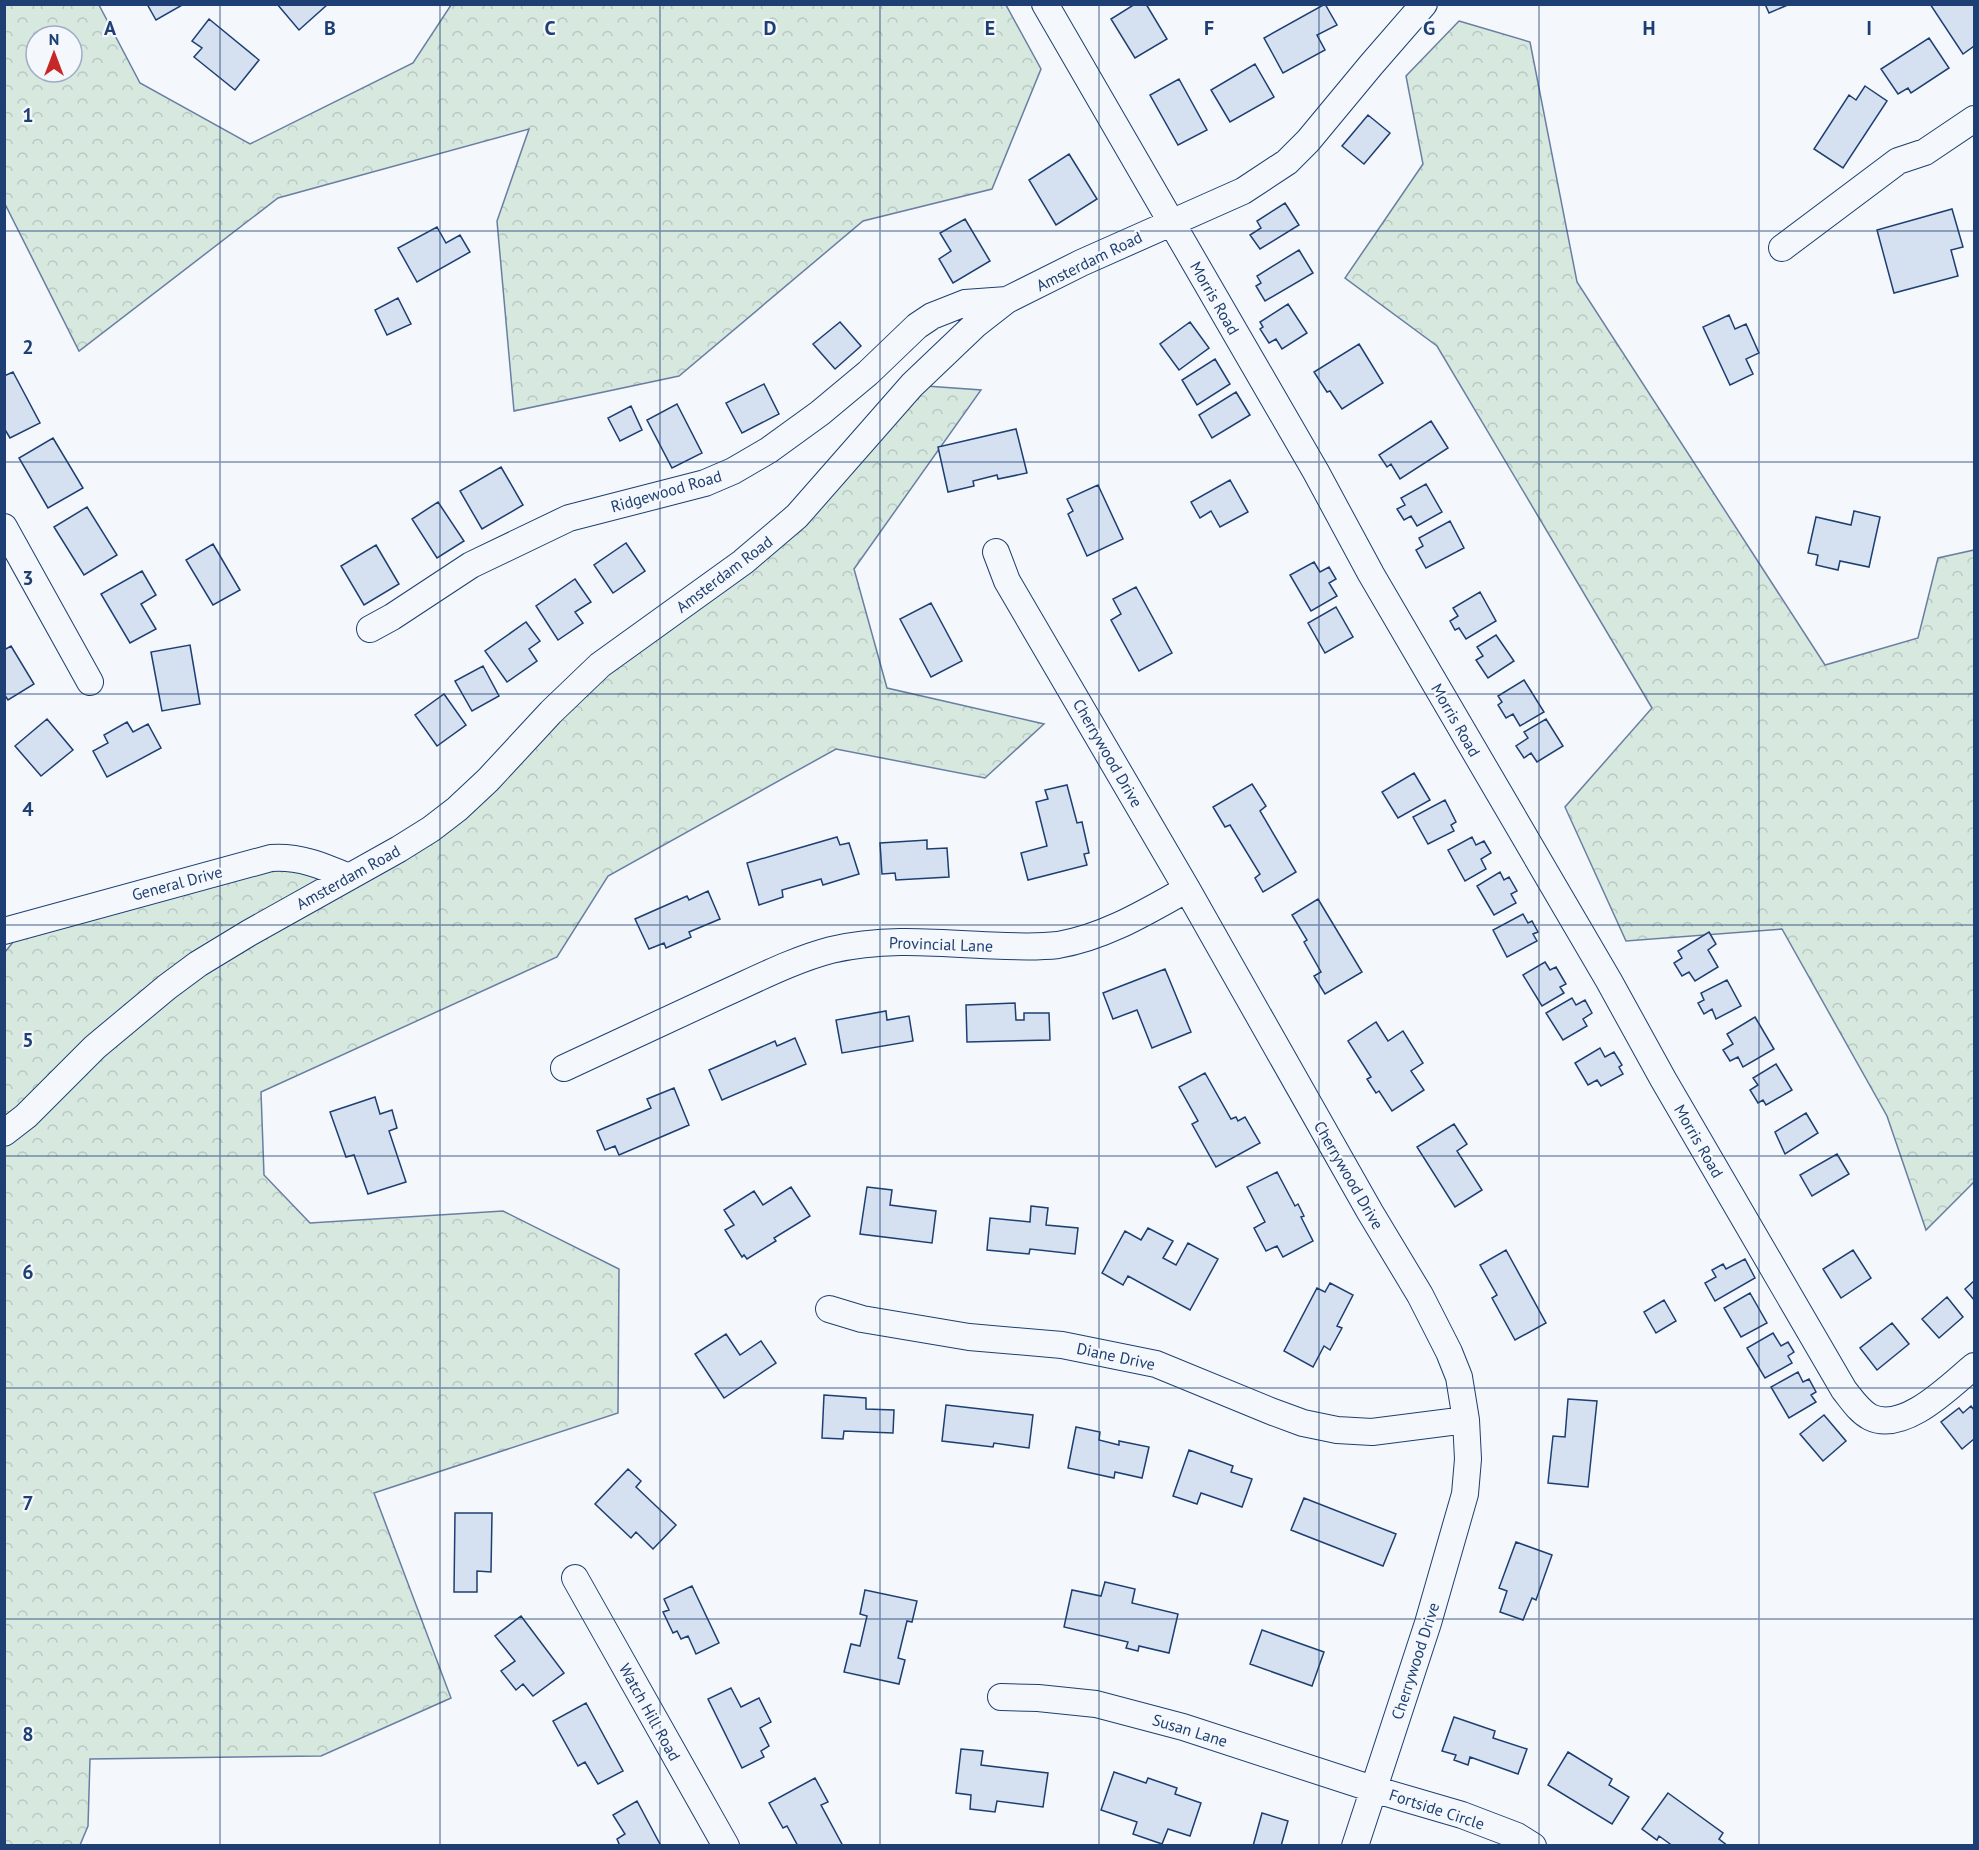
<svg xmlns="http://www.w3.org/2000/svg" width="1979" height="1850" font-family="'PT Sans',sans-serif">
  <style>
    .forest { fill: url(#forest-crowns); stroke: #687fa3; stroke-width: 1.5; fill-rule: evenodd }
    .building { fill: #d5e0f0; stroke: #1d3f73; stroke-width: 1.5 }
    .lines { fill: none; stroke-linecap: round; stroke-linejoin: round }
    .minor-casing { stroke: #1d3f73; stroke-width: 28 }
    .minor { stroke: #f4f7fb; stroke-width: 26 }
    .grid { fill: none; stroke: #1d3f73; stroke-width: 1.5; stroke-opacity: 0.55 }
    .labels { text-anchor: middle; stroke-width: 4.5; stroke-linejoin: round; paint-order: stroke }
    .street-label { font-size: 16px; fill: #1d3f73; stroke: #f4f7fb }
    .grid-label { font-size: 20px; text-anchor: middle; font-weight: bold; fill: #1d3f73; stroke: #f4f7fb; stroke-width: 4.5; stroke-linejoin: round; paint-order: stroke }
  </style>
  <defs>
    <pattern id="forest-crowns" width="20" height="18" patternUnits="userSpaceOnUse" patternTransform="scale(1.5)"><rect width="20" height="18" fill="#d7e8df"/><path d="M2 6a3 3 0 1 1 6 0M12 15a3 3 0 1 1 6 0" fill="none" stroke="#b8c8c3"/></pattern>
  </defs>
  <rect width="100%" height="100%" fill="#f4f7fb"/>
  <path class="forest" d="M 5,4 L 99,5 L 140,83 L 250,144 L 413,63 L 451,5 L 1006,5 L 1041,69 L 992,189 L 863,221 L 679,376 L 514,411 L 497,221 L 529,129 L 278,198 L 79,351 L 5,204 ZM 36,36 L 72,36 L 72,72 L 36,72 Z
    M 1459,21 L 1530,42 L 1577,282 L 1825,665 L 1918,638 L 1938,558 L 1974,550 L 1974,1182 L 1926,1230 L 1887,1116 L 1782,929 L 1626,941 L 1565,807 L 1652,708 L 1437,346 L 1345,278 L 1423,164 L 1406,76 Z
    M 912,385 L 981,390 L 854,569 L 887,688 L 1044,724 L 985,778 L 836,749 L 608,876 L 557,957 L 261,1092 L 264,1175 L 310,1223 L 503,1211 L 619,1269 L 618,1413 L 374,1493 L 451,1698 L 321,1756 L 90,1759 L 88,1826 L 80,1845 L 5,1846 L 5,952 L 26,926 L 271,858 L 349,877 L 524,743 L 743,562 Z"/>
  <path class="building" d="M 147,4 L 184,4 L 156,20 Z
    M 277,4 L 328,4 L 299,30 Z
    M 1135,4 L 1146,4 L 1167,39 L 1135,58 L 1111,19 Z
    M 1325,4 L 1337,25 L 1317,35 L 1325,50 L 1283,73 L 1264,38 Z
    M 1765,4 L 1790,4 L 1769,13 Z
    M 1930,4 L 1974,4 L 1974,46 L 1963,54 Z
    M 209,19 L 259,60 L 235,90 L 194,57 L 202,48 L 192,41 Z
    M 1929,38 L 1949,68 L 1911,93 L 1908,88 L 1898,94 L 1881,69 Z
    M 1255,64 L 1274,97 L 1230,122 L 1211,90 Z
    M 1179,79 L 1207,130 L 1178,145 L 1150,95 Z
    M 1865,86 L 1887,101 L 1843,168 L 1814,149 L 1849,95 L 1856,100 Z
    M 1368,115 L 1390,133 L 1364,164 L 1342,146 Z
    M 1069,154 L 1097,199 L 1056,225 L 1029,180 Z
    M 1285,203 L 1299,225 L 1260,249 L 1250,235 L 1261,228 L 1257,221 Z
    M 1952,209 L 1963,247 L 1951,250 L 1958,276 L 1894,293 L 1877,230 Z
    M 965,219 L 990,261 L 953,283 L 939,259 L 951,251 L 940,233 Z
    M 437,227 L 446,243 L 460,235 L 470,252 L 417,282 L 398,248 Z
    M 1299,250 L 1313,273 L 1265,301 L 1256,286 L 1261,283 L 1257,276 Z
    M 398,298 L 411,324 L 387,335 L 375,310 Z
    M 1288,304 L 1307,333 L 1282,349 L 1276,339 L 1269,343 L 1260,329 L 1263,327 L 1260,322 Z
    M 1729,315 L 1735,329 L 1746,324 L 1759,353 L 1746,359 L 1753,374 L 1730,385 L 1703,327 Z
    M 840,322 L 861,346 L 835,369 L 813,344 Z
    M 1190,322 L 1209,348 L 1179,370 L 1160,344 Z
    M 1359,344 L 1383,383 L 1342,409 L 1330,391 L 1327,392 L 1314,372 Z
    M 1215,359 L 1230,384 L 1197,405 L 1182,380 Z
    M 13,372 L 40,423 L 10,438 L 4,428 L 4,376 Z
    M 764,384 L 779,414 L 742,433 L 726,403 Z
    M 1236,392 L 1250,415 L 1212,438 L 1199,415 Z
    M 677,404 L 702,453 L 672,468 L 647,420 Z
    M 631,406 L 642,430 L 620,441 L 608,418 Z
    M 1431,421 L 1448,448 L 1400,479 L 1391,464 L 1387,467 L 1379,455 Z
    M 1016,429 L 1027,473 L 998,479 L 997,475 L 973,481 L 974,486 L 948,492 L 938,447 Z
    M 53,438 L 83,488 L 48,508 L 19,458 Z
    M 501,467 L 523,505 L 482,529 L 460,491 Z
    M 1230,480 L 1248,512 L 1220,527 L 1211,511 L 1200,518 L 1191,502 Z
    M 1426,484 L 1442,512 L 1417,526 L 1411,516 L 1404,520 L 1397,509 L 1405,505 L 1401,498 Z
    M 1098,485 L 1123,539 L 1087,556 L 1068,514 L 1073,511 L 1067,499 Z
    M 438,502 L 464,541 L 437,558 L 412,519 Z
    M 87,507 L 117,555 L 84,575 L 54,527 Z
    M 1854,511 L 1880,517 L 1869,567 L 1840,561 L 1838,570 L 1816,565 L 1818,555 L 1808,553 L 1816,517 L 1851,525 Z
    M 1450,521 L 1464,548 L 1426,568 L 1416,550 L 1423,546 L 1419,538 Z
    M 626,543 L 645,571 L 613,593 L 594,565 Z
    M 213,544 L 240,590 L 213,605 L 186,560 Z
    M 376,545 L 399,584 L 364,605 L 341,566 Z
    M 1314,562 L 1320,572 L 1329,567 L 1336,579 L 1329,583 L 1337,596 L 1311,611 L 1290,575 Z
    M 142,571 L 156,595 L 141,604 L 156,629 L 130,643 L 101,594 Z
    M 575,579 L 591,602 L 575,612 L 583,623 L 558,640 L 536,606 Z
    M 1136,587 L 1172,653 L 1139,671 L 1111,620 L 1121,614 L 1113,599 Z
    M 1480,592 L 1496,621 L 1466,639 L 1459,628 L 1455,630 L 1450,621 L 1458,616 L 1453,608 Z
    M 931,603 L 962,661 L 931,677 L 900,619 Z
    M 1336,607 L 1353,637 L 1325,653 L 1308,623 Z
    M 526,622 L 540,641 L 529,649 L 537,661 L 507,682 L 485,651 Z
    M 1496,635 L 1514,661 L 1488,678 L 1476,660 L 1483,656 L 1477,647 Z
    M 190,645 L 200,704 L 162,711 L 151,652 Z
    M 11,646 L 34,684 L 8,700 L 4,694 L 4,650 Z
    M 483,666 L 499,696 L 472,711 L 455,681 Z
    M 1524,680 L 1544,712 L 1520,726 L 1513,714 L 1506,718 L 1498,705 L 1502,702 L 1498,696 Z
    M 444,694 L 466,725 L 437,746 L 415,715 Z
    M 47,719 L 73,750 L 41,776 L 15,746 Z
    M 1546,719 L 1563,746 L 1537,762 L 1531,753 L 1524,758 L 1516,746 L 1528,738 L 1524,732 Z
    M 127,722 L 133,732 L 148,724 L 161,748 L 107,777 L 93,751 L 108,743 L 104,735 Z
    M 1414,773 L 1430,800 L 1398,818 L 1382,792 Z
    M 1252,784 L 1266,806 L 1260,811 L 1296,872 L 1263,892 L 1255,878 L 1260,874 L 1230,825 L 1225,827 L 1213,807 Z
    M 1067,785 L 1077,823 L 1082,822 L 1089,853 L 1084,854 L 1087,865 L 1028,880 L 1021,853 L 1047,846 L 1036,802 L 1048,799 L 1045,790 Z
    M 1445,800 L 1456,822 L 1451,825 L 1454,831 L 1428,844 L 1413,817 Z
    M 837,837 L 840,845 L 849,843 L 859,874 L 823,885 L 821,879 L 782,890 L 783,897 L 759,905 L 747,863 Z
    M 1472,837 L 1476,845 L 1484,841 L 1491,853 L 1481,859 L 1486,869 L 1465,881 L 1448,850 Z
    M 927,840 L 927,849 L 947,848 L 949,877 L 896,880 L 895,873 L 882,874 L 880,843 Z
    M 1500,872 L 1504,880 L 1509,877 L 1517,891 L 1511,894 L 1516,903 L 1494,915 L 1477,886 Z
    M 708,891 L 720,919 L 689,932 L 691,937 L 666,948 L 664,943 L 649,949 L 635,919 L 687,896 L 689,900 Z
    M 1318,899 L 1362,972 L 1325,994 L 1314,976 L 1321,972 L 1304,942 L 1307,940 L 1292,915 Z
    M 1523,914 L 1528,923 L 1532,921 L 1538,932 L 1533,934 L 1537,941 L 1507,957 L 1493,930 Z
    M 1709,932 L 1716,944 L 1708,950 L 1718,967 L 1695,981 L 1689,972 L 1682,976 L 1674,963 L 1682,958 L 1678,951 Z
    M 1545,962 L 1550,970 L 1556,967 L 1566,984 L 1560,987 L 1564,993 L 1542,1006 L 1523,975 Z
    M 1165,969 L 1191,1032 L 1152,1048 L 1137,1010 L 1113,1019 L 1103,993 Z
    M 1727,980 L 1741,1006 L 1716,1019 L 1712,1009 L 1704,1014 L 1698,1003 L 1704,1000 L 1701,993 Z
    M 1572,998 L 1576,1005 L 1585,1000 L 1592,1013 L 1583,1019 L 1587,1026 L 1563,1040 L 1546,1013 Z
    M 1015,1003 L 1016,1020 L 1024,1020 L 1024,1013 L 1049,1013 L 1050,1040 L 967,1042 L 966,1005 Z
    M 886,1011 L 887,1020 L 909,1016 L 913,1041 L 842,1053 L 836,1020 Z
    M 1755,1017 L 1774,1049 L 1743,1067 L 1738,1057 L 1730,1061 L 1723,1050 L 1733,1044 L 1727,1034 Z
    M 1376,1022 L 1388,1041 L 1403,1031 L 1423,1063 L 1411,1071 L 1424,1090 L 1392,1111 L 1379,1091 L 1376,1093 L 1367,1079 L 1371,1077 L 1348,1041 Z
    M 795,1038 L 806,1064 L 722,1100 L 709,1070 L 775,1041 L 777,1046 Z
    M 1600,1048 L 1605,1057 L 1614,1052 L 1622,1065 L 1619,1067 L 1623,1074 L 1601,1086 L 1597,1080 L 1588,1085 L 1575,1063 Z
    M 1776,1064 L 1792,1090 L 1766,1105 L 1763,1100 L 1758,1103 L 1750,1090 L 1758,1085 L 1753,1078 Z
    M 1205,1073 L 1231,1119 L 1236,1117 L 1238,1121 L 1245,1117 L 1260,1143 L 1216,1167 L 1192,1124 L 1198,1121 L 1179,1087 Z
    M 674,1088 L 689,1125 L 619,1155 L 615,1146 L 605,1150 L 597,1131 L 651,1108 L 647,1099 Z
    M 375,1097 L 380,1114 L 392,1110 L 397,1128 L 389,1131 L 406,1182 L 368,1194 L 354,1155 L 346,1157 L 330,1112 Z
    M 1806,1113 L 1818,1133 L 1785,1154 L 1775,1132 Z
    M 1454,1124 L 1467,1144 L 1457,1151 L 1482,1190 L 1455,1207 L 1417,1147 Z
    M 1837,1154 L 1849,1174 L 1812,1196 L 1800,1175 Z
    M 1277,1172 L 1295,1206 L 1298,1204 L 1304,1216 L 1301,1217 L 1313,1241 L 1283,1257 L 1277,1246 L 1266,1251 L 1254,1228 L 1265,1222 L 1247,1187 Z
    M 791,1187 L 810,1216 L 774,1238 L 776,1241 L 747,1259 L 744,1255 L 742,1257 L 725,1230 L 734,1225 L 724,1210 L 754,1191 L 763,1205 Z
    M 867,1187 L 892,1190 L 890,1205 L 936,1211 L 932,1243 L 860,1234 Z
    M 1031,1206 L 1048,1208 L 1046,1225 L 1078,1228 L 1075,1254 L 1030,1249 L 1029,1254 L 987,1250 L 990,1218 L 1030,1222 Z
    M 1148,1228 L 1173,1241 L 1163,1258 L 1176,1265 L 1188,1243 L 1218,1259 L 1190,1310 L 1128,1276 L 1123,1285 L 1102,1273 L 1125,1231 L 1141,1240 Z
    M 1506,1250 L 1546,1323 L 1515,1340 L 1492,1298 L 1497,1295 L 1480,1265 Z
    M 1853,1250 L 1871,1278 L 1841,1298 L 1823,1269 Z
    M 1745,1259 L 1755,1278 L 1715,1301 L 1705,1283 L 1716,1277 L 1712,1270 L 1723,1264 L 1726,1269 Z
    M 1974,1281 L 1974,1300 L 1965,1289 Z
    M 1330,1283 L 1353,1295 L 1337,1326 L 1342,1328 L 1330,1350 L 1324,1346 L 1313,1367 L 1284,1351 L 1317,1288 L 1325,1292 Z
    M 1750,1293 L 1767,1323 L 1741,1337 L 1724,1308 Z
    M 1947,1297 L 1963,1317 L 1939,1338 L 1922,1319 Z
    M 1664,1300 L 1676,1321 L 1656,1333 L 1644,1312 Z
    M 1892,1323 L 1909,1344 L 1877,1370 L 1860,1348 Z
    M 1773,1333 L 1781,1346 L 1788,1342 L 1794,1352 L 1788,1356 L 1792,1363 L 1765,1378 L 1747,1348 Z
    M 726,1334 L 740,1355 L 761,1341 L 776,1363 L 724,1398 L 695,1354 Z
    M 1798,1372 L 1803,1382 L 1809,1379 L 1816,1392 L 1811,1395 L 1816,1402 L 1789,1418 L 1771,1387 Z
    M 824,1395 L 866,1398 L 866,1409 L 894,1410 L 893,1433 L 844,1431 L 843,1439 L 822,1438 Z
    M 1568,1399 L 1597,1401 L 1588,1487 L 1548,1483 L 1553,1436 L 1565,1437 Z
    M 946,1405 L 1033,1415 L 1029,1448 L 994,1443 L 993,1447 L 942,1441 Z
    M 1971,1406 L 1974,1410 L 1974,1439 L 1962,1449 L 1941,1422 L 1959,1408 L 1963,1413 Z
    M 1824,1415 L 1846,1441 L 1823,1461 L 1800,1434 Z
    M 1076,1427 L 1100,1432 L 1099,1440 L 1119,1445 L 1119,1441 L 1149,1447 L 1142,1478 L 1115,1472 L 1114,1478 L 1068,1468 Z
    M 1189,1450 L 1233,1466 L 1231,1472 L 1252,1479 L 1242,1507 L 1201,1493 L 1197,1504 L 1173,1496 Z
    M 628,1469 L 641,1481 L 636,1487 L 676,1525 L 653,1549 L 636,1532 L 631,1538 L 595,1504 Z
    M 1304,1498 L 1396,1534 L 1383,1566 L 1291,1530 Z
    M 455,1513 L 492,1513 L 491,1572 L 477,1571 L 477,1592 L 454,1592 Z
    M 1516,1542 L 1552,1555 L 1536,1600 L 1532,1598 L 1523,1620 L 1500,1612 L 1507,1591 L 1499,1588 Z
    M 1105,1582 L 1135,1589 L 1132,1603 L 1178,1614 L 1169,1653 L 1139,1646 L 1138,1651 L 1126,1648 L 1128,1642 L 1064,1627 L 1072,1590 L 1101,1596 Z
    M 692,1586 L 719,1643 L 696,1654 L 688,1636 L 681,1639 L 677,1631 L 673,1633 L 663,1612 L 669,1610 L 664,1599 Z
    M 865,1590 L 917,1601 L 912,1622 L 907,1621 L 898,1658 L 905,1660 L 899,1684 L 844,1672 L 851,1644 L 860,1646 L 867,1616 L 860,1614 Z
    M 521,1616 L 564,1673 L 533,1696 L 523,1684 L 516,1690 L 501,1671 L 515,1661 L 495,1636 Z
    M 1262,1630 L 1324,1652 L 1312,1686 L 1250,1664 Z
    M 731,1688 L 741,1707 L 759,1698 L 771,1722 L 760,1728 L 769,1746 L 761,1751 L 764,1757 L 742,1768 L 708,1699 Z
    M 586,1703 L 623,1771 L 598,1784 L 585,1762 L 578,1766 L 553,1721 Z
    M 1454,1717 L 1495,1731 L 1493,1738 L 1527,1749 L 1518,1774 L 1470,1757 L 1468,1765 L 1454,1760 L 1456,1755 L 1442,1751 Z
    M 961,1749 L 983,1751 L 981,1765 L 1048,1773 L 1043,1807 L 997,1801 L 995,1812 L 970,1809 L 971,1795 L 956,1793 Z
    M 1568,1752 L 1612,1779 L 1609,1785 L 1629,1797 L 1612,1824 L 1548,1785 Z
    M 1114,1772 L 1146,1783 L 1148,1778 L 1177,1788 L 1175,1794 L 1201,1803 L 1190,1836 L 1168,1829 L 1162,1844 L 1133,1834 L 1137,1822 L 1101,1810 Z
    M 815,1778 L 828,1802 L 821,1805 L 843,1846 L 798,1846 L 787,1826 L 783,1828 L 769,1803 Z
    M 1668,1793 L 1723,1833 L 1719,1839 L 1728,1846 L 1673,1846 L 1659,1836 L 1657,1840 L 1642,1829 Z
    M 637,1801 L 661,1846 L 620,1846 L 617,1839 L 625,1834 L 613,1815 Z
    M 1262,1813 L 1288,1821 L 1281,1846 L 1253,1846 Z"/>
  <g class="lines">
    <g class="minor-casing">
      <path id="minor" d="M 1045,4 L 1316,472 L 1371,574 L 1609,981 L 1663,1079 L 1844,1390 C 1852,1400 1859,1411 1870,1417 C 1904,1434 1951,1385 1974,1366
        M 1782,248 L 1898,161 L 1925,152 L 1974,119
        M 4,527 L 90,682
        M 996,552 L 1007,581 L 1187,889 L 1370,1212 L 1420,1295 L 1449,1352 L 1459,1377 L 1466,1420 L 1468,1459 L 1465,1494 L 1428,1623 L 1355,1846
        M 370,629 L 392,617 L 471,565 L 569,518 L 705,483 L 733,471 L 769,450 L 820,413 L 868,373 L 917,326 L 932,316 L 965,303 L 1007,300
        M 4,931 L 271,858 C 300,856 323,866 349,877
        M 564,1068 C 616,1044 669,1019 721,995 C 757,979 793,960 831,950 C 880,938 930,942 981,945 C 1006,946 1032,948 1058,945 C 1105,937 1146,912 1187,889
        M 4,1133 L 26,1116 L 95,1047 L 167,987 L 198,964 L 249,933 L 399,849 L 431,829 L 457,809 L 488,780 L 551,712 L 600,665 L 743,562 L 797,516 L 912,385 L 975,325 L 1007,300 L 1081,263 L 1243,191 L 1287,162 L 1308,141 L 1371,65 L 1424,4
        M 829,1309 L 862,1319 L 969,1337 L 1062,1345 L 1156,1364 L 1273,1412 L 1303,1423 L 1337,1430 L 1372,1432 L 1466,1420
        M 575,1578 L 726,1846
        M 1001,1697 L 1038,1698 L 1096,1704 L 1183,1727 L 1373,1789 L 1462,1815 L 1517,1836 L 1533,1846"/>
    </g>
    <use href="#minor" class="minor"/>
  </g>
  <path class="grid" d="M 220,4 L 220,1846M 440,4 L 440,1846M 660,4 L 660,1846M 880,4 L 880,1846M 1099,4 L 1099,1846M 1319,4 L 1319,1846M 1539,4 L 1539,1846M 1759,4 L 1759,1846M 4,231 L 1974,231M 4,462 L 1974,462M 4,694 L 1974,694M 4,925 L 1974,925M 4,1156 L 1974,1156M 4,1388 L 1974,1388M 4,1619 L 1974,1619"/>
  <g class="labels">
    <g class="street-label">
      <text transform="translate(1089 261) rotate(-26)" y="6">Amsterdam Road</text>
      <text transform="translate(1215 298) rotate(60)" y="6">Morris Road</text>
      <text transform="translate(666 491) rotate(-16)" y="6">Ridgewood Road</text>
      <text transform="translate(724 574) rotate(-37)" y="6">Amsterdam Road</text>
      <text transform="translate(1456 720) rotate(60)" y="6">Morris Road</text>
      <text transform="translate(1108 753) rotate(60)" y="6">Cherrywood Drive</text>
      <text transform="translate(348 877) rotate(-29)" y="6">Amsterdam Road</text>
      <text transform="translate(177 883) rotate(-15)" y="6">General Drive</text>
      <text transform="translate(941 944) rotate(2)" y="6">Provincial Lane</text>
      <text transform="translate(1699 1141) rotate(60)" y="6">Morris Road</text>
      <text transform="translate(1349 1175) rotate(60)" y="6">Cherrywood Drive</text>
      <text transform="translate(1116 1356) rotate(12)" y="6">Diane Drive</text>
      <text transform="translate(1415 1661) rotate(-72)" y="6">Cherrywood Drive</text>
      <text transform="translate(650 1712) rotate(61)" y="6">Watch Hill Road</text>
      <text transform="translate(1190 1730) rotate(17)" y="6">Susan Lane</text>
      <text transform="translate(1437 1809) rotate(18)" y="6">Fortside Circle</text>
    </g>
  </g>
  <g class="grid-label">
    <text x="110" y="35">A</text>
    <text x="330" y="35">B</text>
    <text x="550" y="35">C</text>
    <text x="770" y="35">D</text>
    <text x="990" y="35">E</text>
    <text x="1209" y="35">F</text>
    <text x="1429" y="35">G</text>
    <text x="1649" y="35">H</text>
    <text x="1869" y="35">I</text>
    <text x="28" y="122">1</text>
    <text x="28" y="354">2</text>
    <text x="28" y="585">3</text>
    <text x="28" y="816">4</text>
    <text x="28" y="1047">5</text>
    <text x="28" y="1279">6</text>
    <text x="28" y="1510">7</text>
    <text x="28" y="1741">8</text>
  </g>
  <rect width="1979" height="1850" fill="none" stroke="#1d3f73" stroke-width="12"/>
  <g transform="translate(54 54)"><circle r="28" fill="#f4f7fb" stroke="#9eadc5" stroke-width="1.5"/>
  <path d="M0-4.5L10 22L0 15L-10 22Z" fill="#c62828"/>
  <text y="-9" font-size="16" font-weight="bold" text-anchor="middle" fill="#1d3f73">N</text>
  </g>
</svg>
